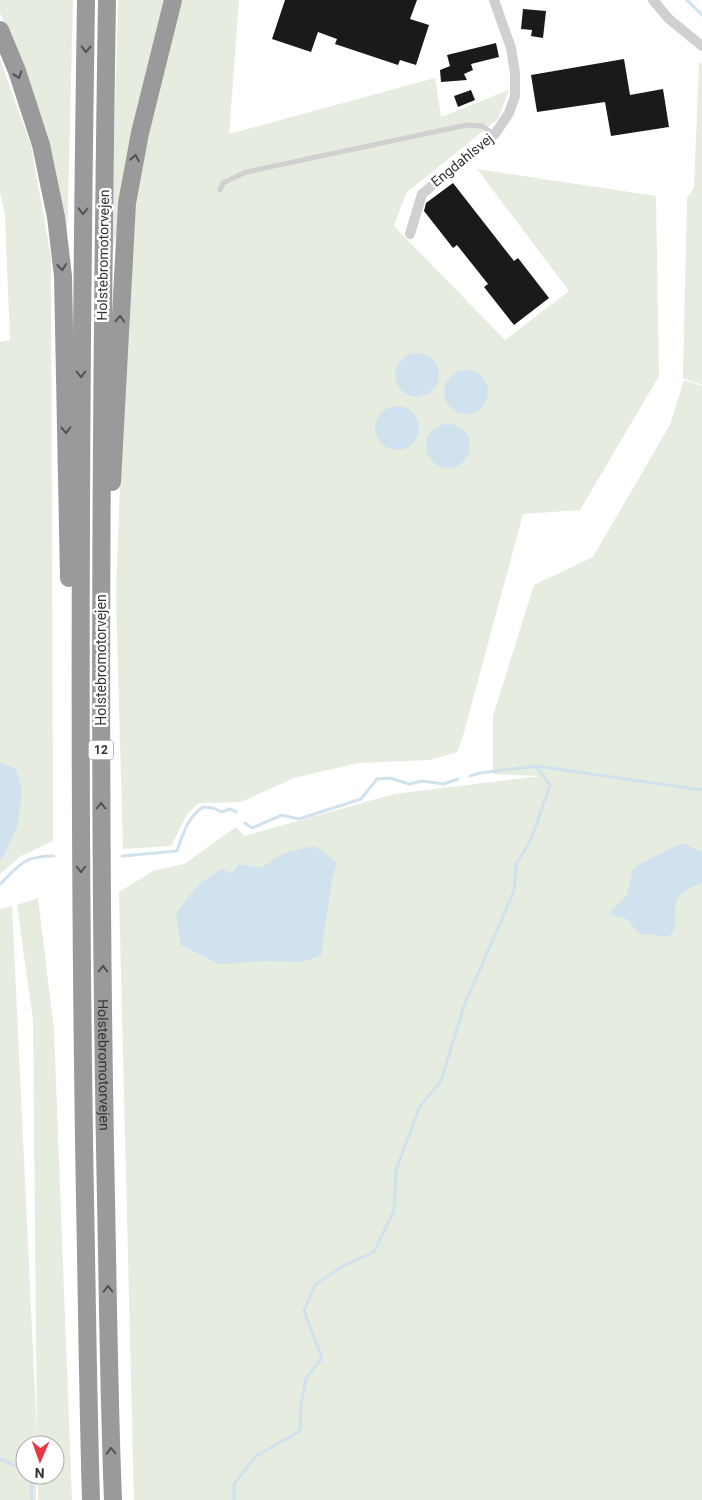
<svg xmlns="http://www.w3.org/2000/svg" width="702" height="1500" font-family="Roboto,sans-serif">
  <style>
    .green { fill: #e6ecdf }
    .water { fill: #cfe2ee }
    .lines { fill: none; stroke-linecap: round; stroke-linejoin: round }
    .stream { stroke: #cfe2ee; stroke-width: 3 }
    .building { fill: #1a1a1a }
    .lane { stroke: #d0d0d0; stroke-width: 5 }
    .street { stroke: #d0d0d0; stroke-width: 10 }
    .highway { stroke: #9a9a9a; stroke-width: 18 }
    .oneway { stroke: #525252 }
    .labels { text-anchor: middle; stroke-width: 5; stroke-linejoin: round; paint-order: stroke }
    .shield { fill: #fff; stroke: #707070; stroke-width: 1 }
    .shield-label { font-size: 12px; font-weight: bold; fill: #333 }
    .street-label { font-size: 14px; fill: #333; stroke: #fff }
  </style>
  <rect width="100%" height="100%" fill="#fff"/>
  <path class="green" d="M 0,0 L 73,0 L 67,240 L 23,64 L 0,13 Z
    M 118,0 L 165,0 L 131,148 L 111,262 Z
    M 182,0 L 239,0 L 229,134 L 435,78 L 441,117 L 509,90 L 498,119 L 406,193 L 394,226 L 505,340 L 569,291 L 477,169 L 656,196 L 659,376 L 580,510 L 523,514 L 463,736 L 457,752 L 430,760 L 358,763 L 294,778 L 241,802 L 199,803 L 187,814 L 171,846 L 123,849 L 116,595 L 124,374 L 136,200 L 154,108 Z
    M 0,59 L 31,146 L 51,257 L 53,841 L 21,856 L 0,874 L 0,342 L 10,340 L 5,215 L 0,192 Z
    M 699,62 L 702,64 L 702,385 L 683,378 L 687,198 L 694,188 Z
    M 684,380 L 702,386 L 702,1500 L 134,1500 L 119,892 L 153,871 L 184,864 L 236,827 L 244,836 L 394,794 L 541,776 L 493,774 L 493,716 L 534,585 L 593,557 L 670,425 Z
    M 38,898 L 54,1030 L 72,1500 L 38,1500 L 38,1475 L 55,1475 L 55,1445 L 25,1445 L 25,1475 L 37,1475 L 36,1500 L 0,1500 L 0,909 L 12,906 L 37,1435 L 33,1020 L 17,905 Z"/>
  <path class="water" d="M395 375a22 22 0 1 1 44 0a22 22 0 1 1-44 0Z
    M444 392a22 22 0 1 1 44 0a22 22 0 1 1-44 0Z
    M375 428a22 22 0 1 1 44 0a22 22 0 1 1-44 0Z
    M426 446a22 22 0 1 1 44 0a22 22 0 1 1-44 0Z
    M 0,762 L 16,769 L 22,791 L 18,824 L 4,856 L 0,860 Z
    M 679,844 L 684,844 L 702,852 L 702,883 C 693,886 681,892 677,900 C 672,910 682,936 664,937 C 660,937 656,934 652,934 C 648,934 644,935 641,934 C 633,931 631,920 624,918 C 619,916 614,917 609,914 L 627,895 L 632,871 L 638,865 Z
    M 316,846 L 337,863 L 332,880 L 321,955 L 303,962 L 265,961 L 219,964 L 181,945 L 176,913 L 198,885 L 221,869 L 232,873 L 239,864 L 261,868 C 283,852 290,850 316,846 Z"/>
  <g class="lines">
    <path class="stream" d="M 687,0 L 702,15
      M 470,776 L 480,773 L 536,766 L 702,790
      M 245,823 L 252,828 L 282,815 L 299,819 L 361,799 L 377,779 L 390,778 L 409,784 L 422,781 L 444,784 L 458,779
      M 122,856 L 177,851 C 183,834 187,818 203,807 L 213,808 L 222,812 L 230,809 L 236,812
      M 0,884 C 21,864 24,856 54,856
      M 0,1459 L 25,1470
      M 31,1475 L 32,1500
      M 234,1500 L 234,1484 L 256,1456 L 300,1431 L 301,1404 L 306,1379 L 322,1358 L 304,1311 L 315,1285 L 341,1267 L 374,1252 L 394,1211 L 396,1170 L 420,1106 L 441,1081 L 464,1006 L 514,891 L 516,864 L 531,840 L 550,785 L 536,766"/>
  </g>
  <path class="building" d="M 285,0 L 417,0 L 410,19 L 429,25 L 416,65 L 400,60 L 398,65 L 335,44 L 337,39 L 318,32 L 311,52 L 272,39 Z
    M 523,9 L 546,11 L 543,38 L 531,36 L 532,30 L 521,29 Z
    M 496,43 L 499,57 L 471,64 L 473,70 L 464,74 L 467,80 L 441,82 L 440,70 L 450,66 L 447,55 Z
    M 624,59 L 630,95 L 663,89 L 669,127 L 611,136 L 605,102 L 537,112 L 531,75 Z
    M 471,90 L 475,100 L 458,107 L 454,96 Z
    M 453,183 L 514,261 L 518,258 L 549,298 L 514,325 L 484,287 L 488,284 L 457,245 L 453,248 L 424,211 L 426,203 Z"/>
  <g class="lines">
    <path class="lane" d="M 220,190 L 223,183 L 246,172 L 467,125 L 482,126 L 494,134"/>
    <path class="street" d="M 653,0 L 669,19 L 702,46
      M 410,234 L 422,194 L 495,134 L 509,113 L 515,96 L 515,73 L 511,48 L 494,0"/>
    <g class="highway">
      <path d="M 86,0 C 80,399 78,799 85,1199 C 87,1299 88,1400 91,1500"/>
      <path id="s1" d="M 107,0 C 101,400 98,799 106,1199 C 108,1299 109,1400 113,1500"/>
      <path d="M 0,30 L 17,71 L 41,145 L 56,217 L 63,276 L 69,578"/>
      <path d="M 112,482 L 127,203 L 140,133 L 173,0"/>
    </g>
  </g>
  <defs><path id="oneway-chevron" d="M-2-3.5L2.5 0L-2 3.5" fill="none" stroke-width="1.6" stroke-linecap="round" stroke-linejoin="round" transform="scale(1.25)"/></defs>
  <g class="oneway">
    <use href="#oneway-chevron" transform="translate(86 49) rotate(91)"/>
    <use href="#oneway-chevron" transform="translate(18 75) rotate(71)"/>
    <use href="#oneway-chevron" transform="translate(135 158) rotate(-80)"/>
    <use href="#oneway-chevron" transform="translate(83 211) rotate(91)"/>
    <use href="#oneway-chevron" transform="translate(62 267) rotate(83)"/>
    <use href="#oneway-chevron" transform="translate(120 319) rotate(-87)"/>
    <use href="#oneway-chevron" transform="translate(81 374) rotate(90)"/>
    <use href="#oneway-chevron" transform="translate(66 430) rotate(89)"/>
    <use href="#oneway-chevron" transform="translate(101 806) rotate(-90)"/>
    <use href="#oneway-chevron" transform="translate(81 869) rotate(90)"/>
    <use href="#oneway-chevron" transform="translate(103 969) rotate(-90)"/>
    <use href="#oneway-chevron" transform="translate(108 1289) rotate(-91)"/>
    <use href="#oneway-chevron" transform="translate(111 1451) rotate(-91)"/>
  </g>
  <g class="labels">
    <rect class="shield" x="88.5" y="740.5" width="25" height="19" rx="4"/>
    <g class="shield-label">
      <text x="101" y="754">12</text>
    </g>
    <g class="street-label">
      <text transform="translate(462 160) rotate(-39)" y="5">Engdahlsvej</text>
      <text transform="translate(103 255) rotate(-89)" y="5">Holstebromotorvejen</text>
      <text transform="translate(101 660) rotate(-90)" y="5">Holstebromotorvejen</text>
      <text dy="5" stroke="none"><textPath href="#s1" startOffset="1065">Holstebromotorvejen</textPath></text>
    </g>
  </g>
  <g transform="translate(40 1460) rotate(182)"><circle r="24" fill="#ffffff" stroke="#adadad"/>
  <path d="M0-4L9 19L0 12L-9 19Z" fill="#e53946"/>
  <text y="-8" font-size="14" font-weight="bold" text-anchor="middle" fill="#333333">N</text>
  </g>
</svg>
